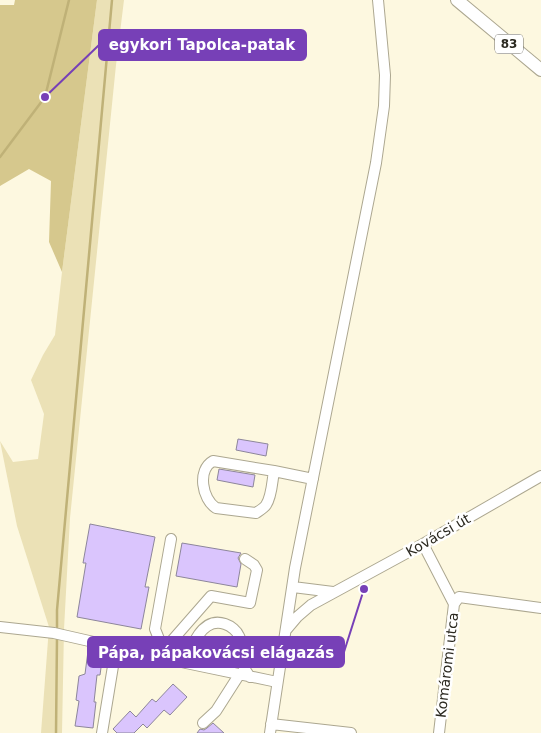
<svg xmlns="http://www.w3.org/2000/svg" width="541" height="733" font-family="'DejaVu Sans',sans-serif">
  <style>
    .green { fill: #ebe1b6 }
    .forest { fill: #d6c88d }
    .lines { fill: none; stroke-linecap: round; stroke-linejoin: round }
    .stream { stroke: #bfb177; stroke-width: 2.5 }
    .building { fill: #dac5fd; stroke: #8d869b }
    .minor-casing { stroke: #aca790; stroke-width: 12 }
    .major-casing { stroke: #aca790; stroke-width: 14 }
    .minor { stroke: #fff; stroke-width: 10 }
    .major { stroke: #fff; stroke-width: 12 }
    .labels { text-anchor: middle; stroke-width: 5; stroke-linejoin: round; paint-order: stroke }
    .shield { fill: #fff; stroke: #6b6963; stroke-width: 1 }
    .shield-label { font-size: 12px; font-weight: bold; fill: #2b2920 }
    .street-label { font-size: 14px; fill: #2b2920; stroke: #fff }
    .leader { fill: none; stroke: #7740b7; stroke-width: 2 }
    .callout-dot { fill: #7740b7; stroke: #fff; stroke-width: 2 }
    .callout { fill: #7740b7; stroke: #7740b7; stroke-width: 2 }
    .callout-label { font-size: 15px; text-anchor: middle; font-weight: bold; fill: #fff }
  </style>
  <rect width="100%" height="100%" fill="#fdf8e0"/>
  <path class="green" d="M 97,0 L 124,0 L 116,65 L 70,518 L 64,629 L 62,733 L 41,733 L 49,627 L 17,526 L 0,441 L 13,462 L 38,459 L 44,414 L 31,380 L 43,355 L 55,335 L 62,272 Z"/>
  <path class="forest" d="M 15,0 L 97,0 L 62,272 L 49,242 L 51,181 L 29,169 L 0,186 L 0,5 L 14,5 Z"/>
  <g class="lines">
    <path class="stream" d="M 0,157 L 45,97 L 69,0
      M 57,631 L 57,610 L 112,0
      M 56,733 L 57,637"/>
  </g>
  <path class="building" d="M 238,439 L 268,444 L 266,456 L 236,450 Z
    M 219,469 L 255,475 L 253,487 L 217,480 Z
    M 90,524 L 155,537 L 145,587 L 149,587 L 141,629 L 77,617 L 86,563 L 83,563 Z
    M 182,543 L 241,553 L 238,558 L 241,564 L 237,587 L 176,576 Z
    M 88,651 L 103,653 L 100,675 L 97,675 L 94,702 L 96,702 L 93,728 L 75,726 L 79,701 L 76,700 L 79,676 L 85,674 Z
    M 173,684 L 187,697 L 170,715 L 164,710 L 147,728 L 143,724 L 134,733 L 117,733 L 113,729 L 130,711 L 136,717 L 152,699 L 156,702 Z
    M 213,723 L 224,733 L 197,733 L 200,729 L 204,730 L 207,728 Z"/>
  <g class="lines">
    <g class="minor-casing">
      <path id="minor" d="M 274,471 C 272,482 272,496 266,505 C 264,508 259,511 256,513 L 216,508 C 202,499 197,470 213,461 L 274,471 L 313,479
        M 423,544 L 454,604 L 439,733
        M 293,587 L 333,592
        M 454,604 L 459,597 L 541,608
        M 0,627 L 54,633 L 186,663 L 277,682
        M 286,630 L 297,617 L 311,605 L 423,544 L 541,476
        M 163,649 L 155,629 L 171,539
        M 161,658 L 163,649 L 169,644 L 211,596 L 250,603 L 257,570 L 254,565 L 245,559
        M 186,663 C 191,647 202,616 225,624 C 231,626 237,631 239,636 C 243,644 239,652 241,659 C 242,666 246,671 250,677
        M 203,723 L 216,711 L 239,675
        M 271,724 L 351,733
        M 102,733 L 116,648
        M 270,733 L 295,568 L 376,163 L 384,106 L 385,75 L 378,0"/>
    </g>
    <g class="major-casing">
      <path id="major" d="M 457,0 L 541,70"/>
    </g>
    <use href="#minor" class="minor"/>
    <use href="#major" class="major"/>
  </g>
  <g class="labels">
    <rect class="shield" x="495" y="34.5" width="28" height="19" rx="4"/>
    <g class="shield-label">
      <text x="509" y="48">83</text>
    </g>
    <g class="street-label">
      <text transform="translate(438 535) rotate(-30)" y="5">Kovácsi út</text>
      <text transform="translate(447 665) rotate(-83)" y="5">Komáromi utca</text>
    </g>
  </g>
  <path class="leader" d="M45 97L99 45M364 589L344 652"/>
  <g class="callout-dot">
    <circle cx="45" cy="97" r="5"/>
    <circle cx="364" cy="589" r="5"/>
  </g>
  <g class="callout">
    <rect x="99" y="30" width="207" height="30" rx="5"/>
    <rect x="88" y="637" width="256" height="30" rx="5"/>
  </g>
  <g class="callout-label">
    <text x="202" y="50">egykori Tapolca-patak</text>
    <text x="216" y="658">Pápa, pápakovácsi elágazás</text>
  </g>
</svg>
